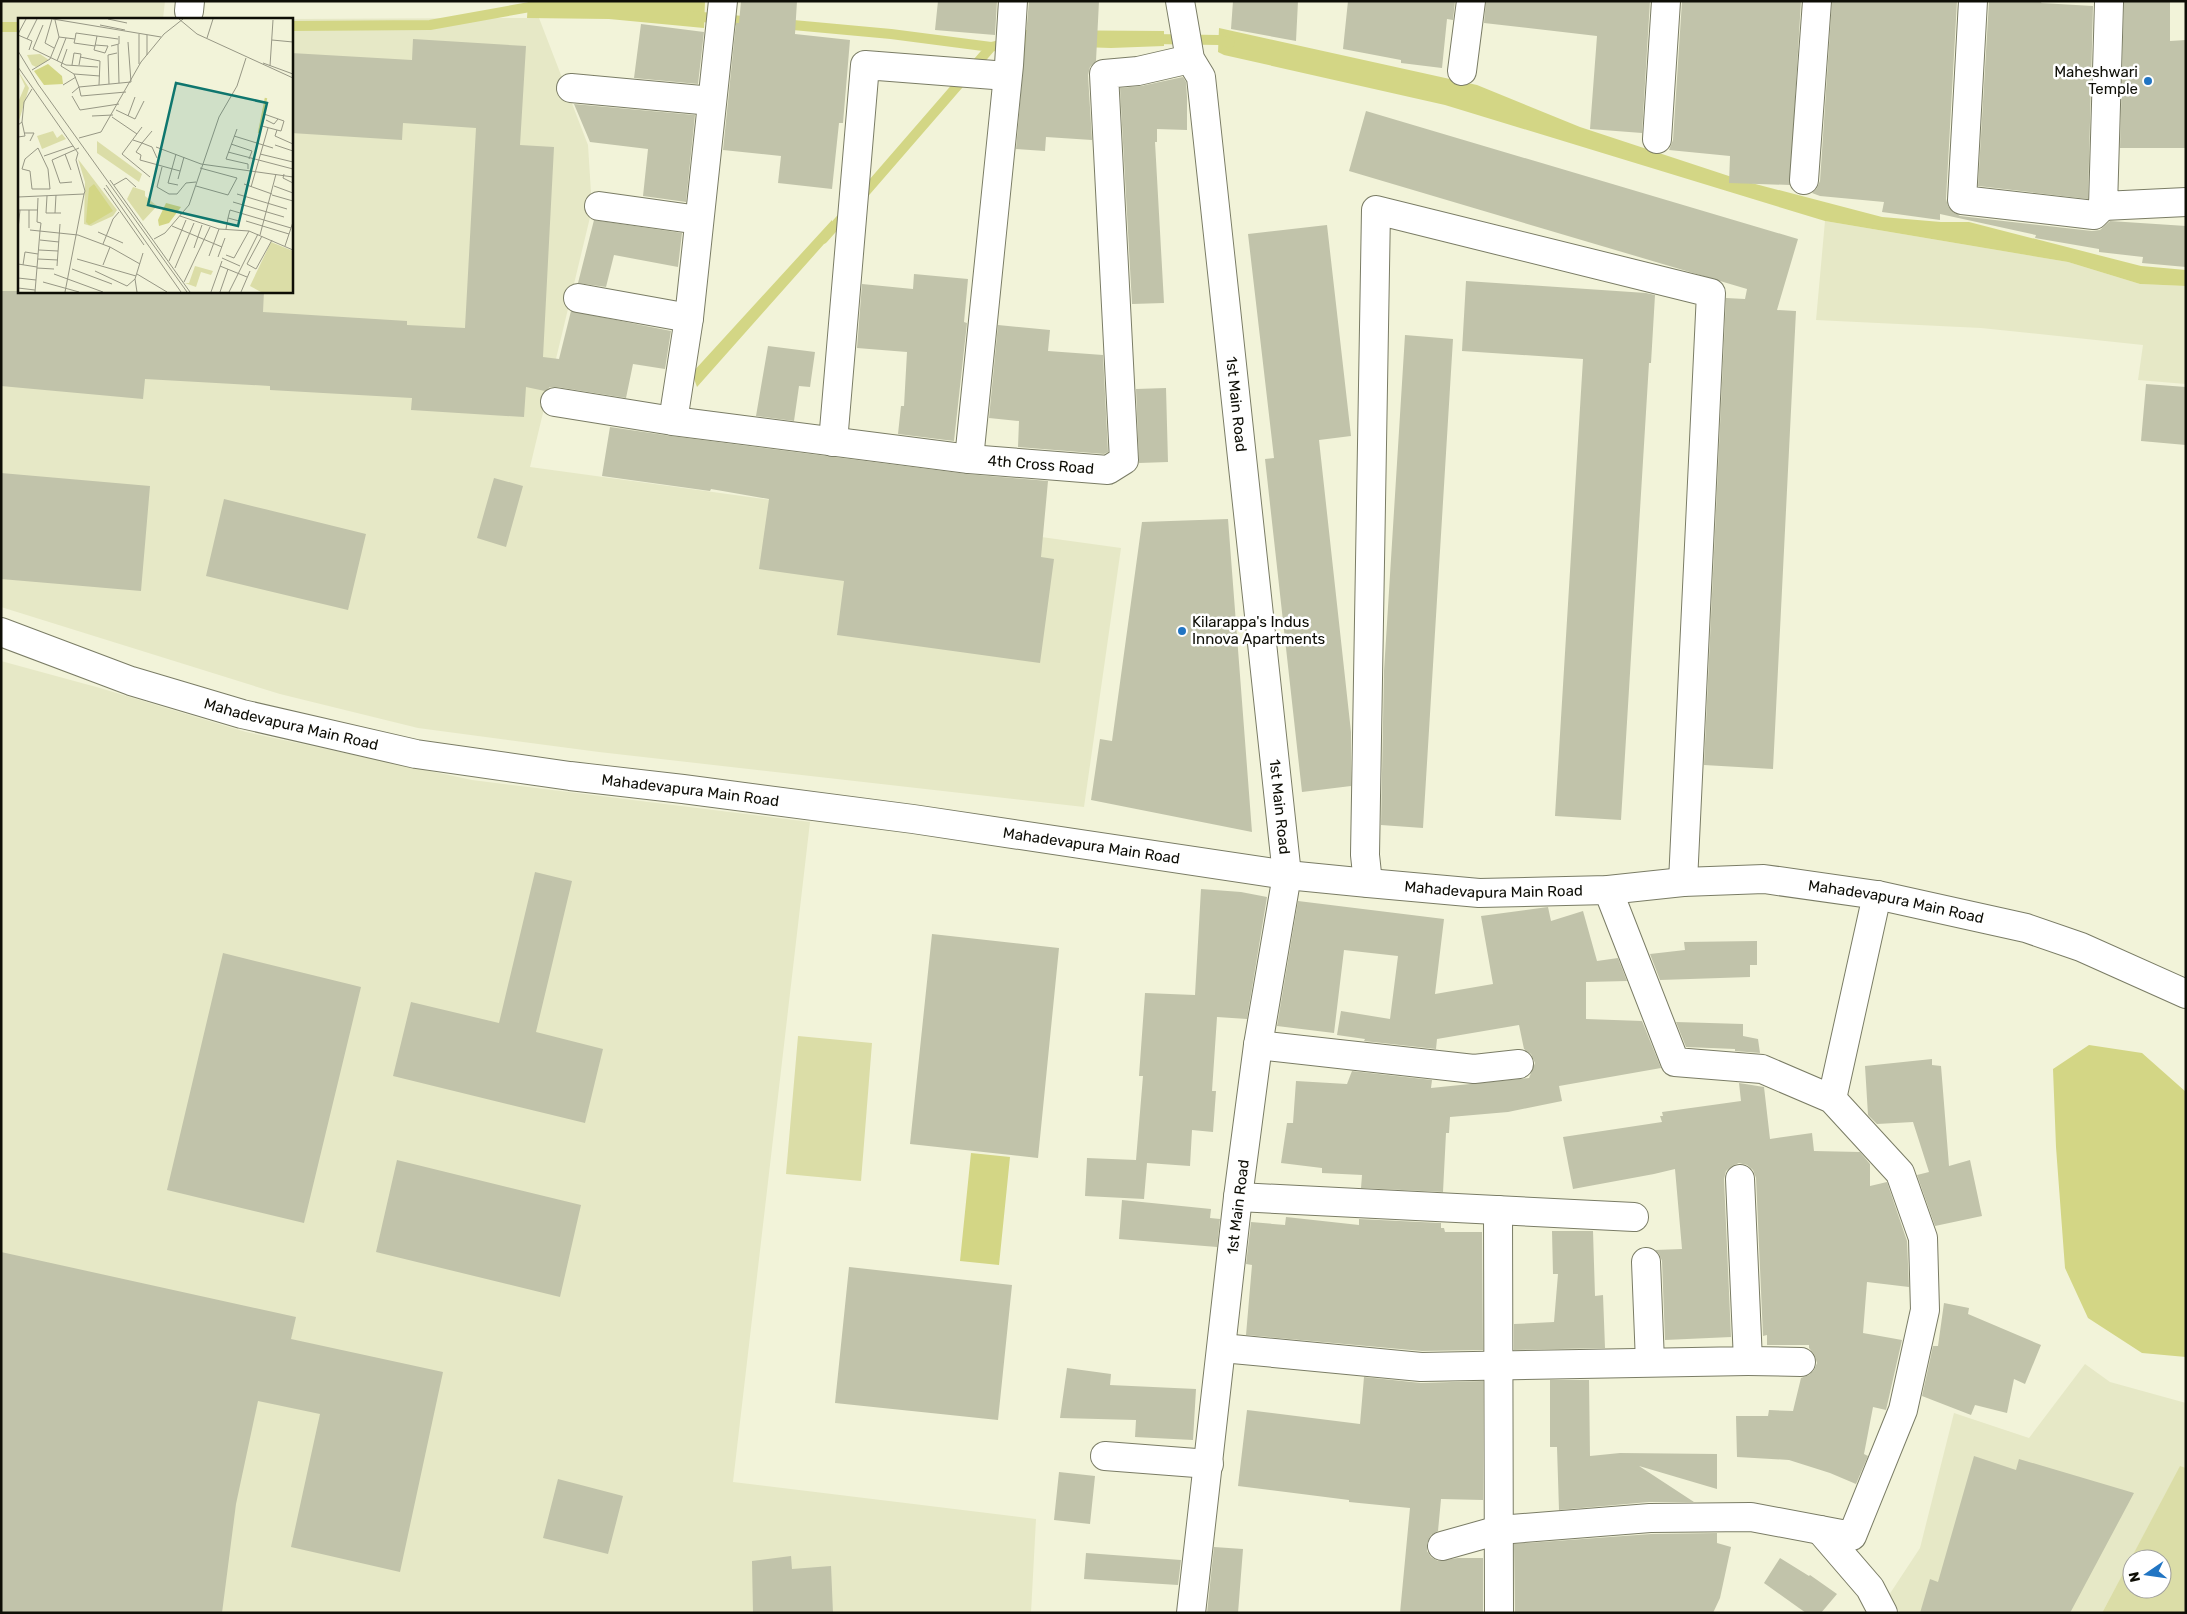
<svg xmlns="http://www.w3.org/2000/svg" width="2187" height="1614" font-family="Rubik,sans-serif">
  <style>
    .built { fill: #e6e8c6 }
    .green { fill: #dbdda7; fill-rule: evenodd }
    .water { fill: #d3d685 }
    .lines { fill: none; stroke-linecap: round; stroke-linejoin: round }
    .stream { stroke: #d3d685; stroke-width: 10 }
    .building { fill: #c1c3aa }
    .minor-casing { stroke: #7a7c65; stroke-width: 30 }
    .minor { stroke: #fff; stroke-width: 28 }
    .poi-dot { fill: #2175c3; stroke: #fff; stroke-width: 2 }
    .labels { text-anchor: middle; stroke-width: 5; stroke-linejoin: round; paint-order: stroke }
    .poi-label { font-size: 15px; fill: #0e0e06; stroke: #fff; text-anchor: end }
    .street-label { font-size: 15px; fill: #0e0e06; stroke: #fff }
    .inset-river { fill: none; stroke: #d3d685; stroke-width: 2.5 }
    .inset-road { fill: none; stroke: #979785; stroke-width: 1 }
    .view { fill: #0f766e; fill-opacity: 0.15; stroke: #0f766e; stroke-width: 2.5 }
    .inset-edge { fill: none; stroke: #0e0e06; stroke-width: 2.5 }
  </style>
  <rect width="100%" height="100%" fill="#f2f3d9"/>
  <path class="built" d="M 1,1 L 165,1 L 163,19 L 19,19 L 19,291 L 291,291 L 291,19 L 287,19 L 539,18 L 588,145 L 592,209 L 530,467 L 1121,548 L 1084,807 L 599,752 L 418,728 L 280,694 L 1,607 Z
    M 1825,221 L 2068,262 L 2140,284 L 2186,286 L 2186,384 L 2138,380 L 2143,345 L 1981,328 L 1816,320 Z
    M 1,661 L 100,688 L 246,732 L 472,780 L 810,822 L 733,1482 L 1036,1519 L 1031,1613 L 1,1613 Z
    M 2085,1364 L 2110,1382 L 2186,1403 L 2186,1468 L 2180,1467 L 2102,1613 L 1900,1613 L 1889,1595 L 1920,1548 L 1954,1413 L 2029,1438 Z"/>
  <path class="green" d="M 798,1036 L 872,1043 L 861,1181 L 786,1174 Z
    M 2180,1466 L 2186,1468 L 2186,1613 L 2102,1613 ZM 2132,1559 L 2162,1559 L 2162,1589 L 2132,1589 Z"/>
  <path class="water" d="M 528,1 L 705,1 L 704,28 L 609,19 L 527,18 Z
    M 1219,28 L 1477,85 L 1580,127 L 1744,181 L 1882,217 L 1941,222 L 1969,222 L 2141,266 L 2186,270 L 2186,286 L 2140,284 L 2068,262 L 1825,221 L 1445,105 L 1224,55 L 1218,52 Z
    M 1023,30 L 1164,31 L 1164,46 L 1111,48 L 1051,46 L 1045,66 L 1019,63 Z
    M 832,220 L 832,235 L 697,387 L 692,373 Z
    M 2089,1045 L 2142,1053 L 2186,1092 L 2186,1357 L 2142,1353 L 2088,1318 L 2065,1268 L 2056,1147 L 2053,1069 Z
    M 971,1153 L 1010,1157 L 999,1265 L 960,1261 Z"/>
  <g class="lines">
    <path class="stream" d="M 692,16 L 752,22
      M 782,24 L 891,34 L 991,47 L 1008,43
      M 291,26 L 430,25 L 541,5
      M 1,27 L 19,27
      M 1152,39 L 1219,40 L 1230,43
      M 860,198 L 991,47
      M 823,239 L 847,212"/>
  </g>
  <path class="building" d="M 741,1 L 797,1 L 795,34 L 850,40 L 843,123 L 839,123 L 832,189 L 778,183 L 781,156 L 723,150 L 736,23 L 739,23 Z
    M 938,1 L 997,1 L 995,35 L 935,30 Z
    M 1029,1 L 1099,1 L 1096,61 L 1090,67 L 1088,75 L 1092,140 L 1046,137 L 1045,151 L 1016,149 Z
    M 1233,1 L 1298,1 L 1296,41 L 1231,29 Z
    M 1348,1 L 1455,1 L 1453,20 L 1447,19 L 1442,68 L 1401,63 L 1401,60 L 1343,49 Z
    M 1486,1 L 1650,1 L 1642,133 L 1590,129 L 1597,36 L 1484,23 Z
    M 1682,1 L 1801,1 L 1790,185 L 1729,183 L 1730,156 L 1669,150 L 1673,140 Z
    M 1832,1 L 1957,1 L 1946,199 L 1948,206 L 1953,212 L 1960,216 L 2092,231 L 2100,230 L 2110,221 L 2186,226 L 2186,267 L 2142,263 L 2143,257 L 2099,252 L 2099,249 L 2035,238 L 2036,235 L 1940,214 L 1940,220 L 1882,212 L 1884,202 L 1820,196 L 1812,193 L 1817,188 L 1820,181 Z
    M 1989,1 L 2042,1 L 2041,3 L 2093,6 L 2088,199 L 1978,186 Z
    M 2124,1 L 2170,1 L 2170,41 L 2186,40 L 2186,148 L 2120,148 Z
    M 641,24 L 704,32 L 698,84 L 634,78 Z
    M 413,39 L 526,46 L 520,145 L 554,147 L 543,357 L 559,359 L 571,311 L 671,331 L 665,369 L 633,364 L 626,398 L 557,387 L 550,387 L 545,391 L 526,387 L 524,417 L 411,410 L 412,398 L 270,390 L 270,386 L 145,379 L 143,399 L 1,386 L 1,291 L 264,291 L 263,312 L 407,321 L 407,325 L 465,328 L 476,128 L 403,123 L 402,140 L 291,133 L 291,53 L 412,60 Z
    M 1183,77 L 1186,82 L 1187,97 L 1187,130 L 1157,129 L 1157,142 L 1155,142 L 1164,303 L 1132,304 L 1120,88 L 1141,86 Z
    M 574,104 L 695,115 L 686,202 L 643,196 L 648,149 L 590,142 Z
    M 1366,111 L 1798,239 L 1777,310 L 1796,311 L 1773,769 L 1704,765 L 1726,298 L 1745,299 L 1747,289 L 1349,171 Z
    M 594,220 L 682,233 L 678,267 L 614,255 L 606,287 L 578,283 Z
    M 1327,225 L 1351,436 L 1319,440 L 1351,732 L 1351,786 L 1302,792 L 1265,459 L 1274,458 L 1248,234 Z
    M 914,274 L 968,279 L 964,322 L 967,323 L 954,441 L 898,434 L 901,406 L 904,406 L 907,352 L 857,348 L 862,284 L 913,289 Z
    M 1466,281 L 1646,293 L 1655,295 L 1651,363 L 1649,363 L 1621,820 L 1555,816 L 1583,359 L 1462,351 Z
    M 998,325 L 1050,330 L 1048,351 L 1103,355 L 1108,452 L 1104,454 L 1018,447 L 1019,421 L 989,418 Z
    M 1405,335 L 1453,339 L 1423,828 L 1381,825 L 1384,671 Z
    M 768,346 L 815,352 L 810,387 L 799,386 L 794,421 L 756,416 Z
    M 2146,384 L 2186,387 L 2186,445 L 2141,441 Z
    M 1166,388 L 1168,462 L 1139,463 L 1136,389 Z
    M 610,427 L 671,436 L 967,474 L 1048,481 L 1041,557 L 1054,559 L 1040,663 L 837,635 L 844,581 L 759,569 L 769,499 L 711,489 L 710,491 L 602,476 Z
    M 1,473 L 150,486 L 141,591 L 1,579 Z
    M 494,478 L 523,486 L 506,547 L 477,538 Z
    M 224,499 L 366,534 L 348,610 L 206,576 Z
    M 1228,519 L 1252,832 L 1091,800 L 1100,739 L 1112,741 L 1142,522 Z
    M 535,872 L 572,881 L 536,1032 L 603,1049 L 585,1123 L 393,1076 L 411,1002 L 499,1023 Z
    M 1201,889 L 1241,892 L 1267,897 L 1247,1019 L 1217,1017 L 1212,1091 L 1216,1091 L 1213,1132 L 1192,1130 L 1190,1166 L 1147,1163 L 1144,1199 L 1085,1196 L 1087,1158 L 1136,1160 L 1143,1076 L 1139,1076 L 1145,993 L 1195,995 Z
    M 1298,901 L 1444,919 L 1435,994 L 1493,984 L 1481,916 L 1548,907 L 1551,921 L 1583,911 L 1597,961 L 1618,958 L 1627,981 L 1586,982 L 1586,1019 L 1642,1021 L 1661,1068 L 1559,1086 L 1562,1101 L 1508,1112 L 1450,1117 L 1449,1133 L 1446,1133 L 1443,1192 L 1361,1188 L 1362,1175 L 1322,1173 L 1322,1168 L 1281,1163 L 1287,1123 L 1293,1123 L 1296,1081 L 1347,1084 L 1352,1071 L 1432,1080 L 1431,1088 L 1529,1078 L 1535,1063 L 1531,1054 L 1524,1049 L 1519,1025 L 1437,1039 L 1436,1049 L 1364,1041 L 1365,1039 L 1337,1035 L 1341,1011 L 1390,1019 L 1398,956 L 1344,950 L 1334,1033 L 1277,1026 Z
    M 932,934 L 1059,948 L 1038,1158 L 910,1144 Z
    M 1757,941 L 1757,965 L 1750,965 L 1750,977 L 1660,980 L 1650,954 L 1685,950 L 1684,942 Z
    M 223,953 L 361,987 L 304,1223 L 167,1190 Z
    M 1676,1022 L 1743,1024 L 1743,1036 L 1758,1039 L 1760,1053 L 1735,1051 L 1735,1049 L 1686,1047 Z
    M 1932,1059 L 1932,1065 L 1941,1066 L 1949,1166 L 1970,1160 L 1982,1216 L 1935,1226 L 1917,1175 L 1929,1172 L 1913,1122 L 1877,1124 L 1868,1115 L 1865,1066 Z
    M 1739,1083 L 1764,1087 L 1770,1139 L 1812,1133 L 1814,1151 L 1860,1152 L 1870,1164 L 1870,1186 L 1887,1182 L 1907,1241 L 1909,1287 L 1867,1282 L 1863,1333 L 1902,1340 L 1886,1410 L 1873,1407 L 1864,1454 L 1868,1456 L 1856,1484 L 1830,1473 L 1789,1460 L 1737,1457 L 1736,1416 L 1768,1416 L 1769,1410 L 1793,1411 L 1801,1378 L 1809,1375 L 1814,1370 L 1817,1363 L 1814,1354 L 1809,1348 L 1809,1345 L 1767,1345 L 1767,1335 L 1763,1336 L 1756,1178 L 1753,1170 L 1747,1165 L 1739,1163 L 1732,1166 L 1726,1171 L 1724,1179 L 1731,1337 L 1665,1340 L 1662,1261 L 1659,1254 L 1655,1250 L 1682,1249 L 1675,1169 L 1654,1174 L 1573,1189 L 1563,1137 L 1662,1122 L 1660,1116 L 1663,1116 L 1662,1112 L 1741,1101 Z
    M 397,1160 L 581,1205 L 560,1297 L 376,1252 Z
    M 1122,1200 L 1211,1209 L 1210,1218 L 1220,1219 L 1217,1247 L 1119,1239 Z
    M 1286,1217 L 1359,1225 L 1359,1219 L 1441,1223 L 1441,1228 L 1444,1228 L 1445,1232 L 1482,1232 L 1483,1350 L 1422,1351 L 1246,1335 L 1252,1265 L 1246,1264 L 1251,1222 L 1285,1225 Z
    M 1552,1231 L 1593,1231 L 1595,1296 L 1603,1295 L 1605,1348 L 1514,1350 L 1514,1324 L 1554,1322 L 1558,1274 L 1553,1274 Z
    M 1,1252 L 296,1317 L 291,1339 L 443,1372 L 400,1572 L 291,1547 L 320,1414 L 258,1401 L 236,1504 L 222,1613 L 1,1613 Z
    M 849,1267 L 1012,1285 L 998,1420 L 835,1403 Z
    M 1944,1303 L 1969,1308 L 1968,1314 L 2041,1345 L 2025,1384 L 2014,1379 L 2007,1413 L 1975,1405 L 1971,1415 L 1922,1396 L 1933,1346 L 1938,1346 Z
    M 1067,1368 L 1111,1374 L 1110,1385 L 1196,1389 L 1193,1440 L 1135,1437 L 1136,1420 L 1060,1418 Z
    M 1364,1377 L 1421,1383 L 1483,1381 L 1483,1500 L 1441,1499 L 1438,1531 L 1431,1535 L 1427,1543 L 1427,1551 L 1431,1557 L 1438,1561 L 1458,1558 L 1483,1558 L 1483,1613 L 1400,1613 L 1410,1508 L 1349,1502 L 1349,1500 L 1238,1486 L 1247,1410 L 1360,1424 Z
    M 1550,1380 L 1589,1380 L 1590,1456 L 1620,1453 L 1717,1454 L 1717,1489 L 1639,1466 L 1694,1502 L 1649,1502 L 1559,1510 L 1557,1447 L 1550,1447 Z
    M 1974,1456 L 2016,1470 L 2019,1459 L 2134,1493 L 2070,1613 L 1920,1613 L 1930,1579 L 1938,1582 Z
    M 1059,1472 L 1095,1476 L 1090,1524 L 1054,1520 Z
    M 558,1479 L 623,1496 L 608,1554 L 543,1538 Z
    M 1717,1533 L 1717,1543 L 1731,1547 L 1720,1598 L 1713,1613 L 1515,1613 L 1514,1544 L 1651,1534 Z
    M 1214,1547 L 1243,1549 L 1238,1613 L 1207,1613 Z
    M 1086,1553 L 1181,1560 L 1178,1585 L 1084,1579 Z
    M 791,1556 L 792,1569 L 831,1566 L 833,1613 L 753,1613 L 752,1561 Z
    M 1780,1558 L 1809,1576 L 1810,1575 L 1837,1594 L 1821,1613 L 1806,1613 L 1764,1583 Z"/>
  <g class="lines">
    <g class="minor-casing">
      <g id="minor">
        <path id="s1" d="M 1180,1 L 1190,59 L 1201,77 L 1287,875 L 1258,1045 L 1238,1197 L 1191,1613"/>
        <path d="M 1973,1 L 1962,200 L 2094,215 L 2103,206"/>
        <path d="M 2109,3 L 2103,206 L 2186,202"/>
        <path d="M 189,11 L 190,1"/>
        <path d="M 1462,71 L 1471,1"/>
        <path d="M 571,88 L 712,101"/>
        <path d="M 1657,139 L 1666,1"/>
        <path d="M 1804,180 L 1817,1"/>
        <path d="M 599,206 L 699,220"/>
        <path d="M 578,298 L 689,318"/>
        <path id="s2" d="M 555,402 L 673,421 L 969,459 L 1108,470 L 1124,460 L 1104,74 L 1138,71 L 1190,59"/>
        <path d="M 673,421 L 689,318 L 723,1"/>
        <path d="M 833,442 L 865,65 L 1007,76"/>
        <path d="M 969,459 L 1009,65 L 1013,1"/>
        <path id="s3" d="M 1,632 L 131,681 L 242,714 L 416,754 L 570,776 L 683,789 L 913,819 L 1287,875 L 1368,883 L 1479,893 L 1608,890 L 1683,882 L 1764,879 L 1877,895 L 2026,928 L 2081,947 L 2186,994"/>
        <path d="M 1368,883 L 1365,855 L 1376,210 L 1711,293 L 1683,882"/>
        <path d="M 1258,1045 L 1474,1069 L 1519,1064"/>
        <path d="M 1832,1099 L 1877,895"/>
        <path d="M 1238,1197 L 1634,1217"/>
        <path d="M 1498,1210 L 1499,1613"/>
        <path d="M 1646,1262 L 1650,1362"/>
        <path d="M 1222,1348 L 1421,1367 L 1748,1361 L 1740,1179"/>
        <path d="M 1748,1361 L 1801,1362"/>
        <path d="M 1105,1456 L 1209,1464"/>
        <path d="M 1820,1530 L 1870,1588 L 1883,1613"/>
        <path d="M 1442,1546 L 1499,1530 L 1650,1518 L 1751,1517 L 1852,1536 L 1903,1410 L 1925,1310 L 1923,1238 L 1900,1173 L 1832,1099 L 1762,1069 L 1675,1062 L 1608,890"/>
      </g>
    </g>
    <use href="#minor" class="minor"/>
  </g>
  <g class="poi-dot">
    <circle cx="2148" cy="81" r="5"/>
    <circle cx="1182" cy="631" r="5"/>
  </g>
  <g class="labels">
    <g class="poi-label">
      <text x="2138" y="77">Maheshwari<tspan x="2138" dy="17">Temple</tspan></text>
      <text x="1192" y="627" text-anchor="start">Kilarappa's Indus<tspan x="1192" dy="17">Innova Apartments</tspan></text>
    </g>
    <g class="street-label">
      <text dy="5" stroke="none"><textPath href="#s1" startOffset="409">1st Main Road</textPath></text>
      <text dy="5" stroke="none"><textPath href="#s2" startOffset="490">4th Cross Road</textPath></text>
      <text dy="5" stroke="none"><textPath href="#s3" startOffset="305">Mahadevapura Main Road</textPath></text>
      <text dy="5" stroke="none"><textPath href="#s3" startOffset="710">Mahadevapura Main Road</textPath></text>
      <text dy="5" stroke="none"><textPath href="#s1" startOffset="814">1st Main Road</textPath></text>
      <text dy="5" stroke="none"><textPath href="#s3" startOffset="1115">Mahadevapura Main Road</textPath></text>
      <text dy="5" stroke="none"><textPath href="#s3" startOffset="1520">Mahadevapura Main Road</textPath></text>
      <text dy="5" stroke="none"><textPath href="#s3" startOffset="1925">Mahadevapura Main Road</textPath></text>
      <text transform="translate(1238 1207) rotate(-83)" y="5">1st Main Road</text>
    </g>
  </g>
  <g transform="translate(18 18)">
    <rect width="275" height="275" fill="#f2f3d9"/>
    <path d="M 22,36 L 31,42 L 18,49 L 14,47 L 9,37 ZM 0,53 L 11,70 L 0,106 L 1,82 L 7,68 ZM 35,113 L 39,120 L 44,116 L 48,121 L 24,131 L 19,118 ZM 79,123 L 124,156 L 121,164 L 79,135 ZM 60,141 L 99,192 L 95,198 L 73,208 L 66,206 L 67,164 ZM 115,169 L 127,173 L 127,178 L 139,188 L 125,203 L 109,181 ZM 253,224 L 275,233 L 275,274 L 243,274 L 232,268 ZM 177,248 L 195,253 L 193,257 L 183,254 L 178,269 L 167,265 L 171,265 Z" fill="#dbdda7"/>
    <path d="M 30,46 L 44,58 L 45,66 L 26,67 L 16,53 ZM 76,166 L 95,193 L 71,207 L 68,204 L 71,170 ZM 148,185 L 163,189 L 151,205 L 141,208 L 140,202 Z" fill="#d3d685"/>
    <path class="inset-river" d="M 241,115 L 248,80"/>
    <path class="inset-road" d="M 34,1 L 27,25 L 36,30M 35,1 L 143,19M 90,1 L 109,5M 161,1 L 179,16 L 275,60M 25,7 L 15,31 L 48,47 L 80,49M 82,7 L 107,12M 0,16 L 8,1M 121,16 L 121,46M 0,17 L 14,23 L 11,32M 41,19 L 57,21 L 58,15 L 100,21M 189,20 L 195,1M 9,21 L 19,1M 57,21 L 56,25 L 77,28 L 79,18M 254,22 L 275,24M 100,27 L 101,65M 77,28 L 76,32 L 87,35 L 90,28 L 77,27M 93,28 L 101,26 L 101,18M 49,31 L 43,48 L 56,56 L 61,69 L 113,64 L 110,24M 0,33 L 20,66 L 169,274M 129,37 L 129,17M 62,39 L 82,43 L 81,67M 39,43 L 48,20M 245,45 L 275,56M 54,47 L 56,35 L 63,36 L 61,47M 252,48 L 255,2M 0,49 L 60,135 L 58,142 L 67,173 L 66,176 L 0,179M 14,52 L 32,41 L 41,19 L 37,2M 56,56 L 82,58M 91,66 L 90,37 L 99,35M 45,67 L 58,59M 54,75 L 61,69 L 63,78 L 108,74M 54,78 L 62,92 L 101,86M 98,92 L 117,101 L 126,83M 246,96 L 266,103 L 263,113 L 259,112M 247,96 L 244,108 L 259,112 L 257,118 L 275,126M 74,98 L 95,97M 110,98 L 117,79M 94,99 L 119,116M 248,102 L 256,106 L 260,101M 0,107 L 4,104 L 6,84 L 14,71M 124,109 L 104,136 L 132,159M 219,111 L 208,141 L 230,146 L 230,151M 134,113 L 124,125 L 134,129 L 139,140M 6,115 L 16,115 L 12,123M 216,118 L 255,130M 0,119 L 7,118 L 4,104M 61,120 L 83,114 L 123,44 L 146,16 L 165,1M 115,122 L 124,125 L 118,134 L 123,137 L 122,142 L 162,153M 213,126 L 234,133 L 231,141M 257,127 L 275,133M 138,129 L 183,146 L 275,159M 20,130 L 30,151 L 32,171 L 14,171 L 12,153 L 4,151 L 7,141 ZM 210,134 L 275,151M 47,136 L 53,152M 158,136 L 150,165 L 160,167M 242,136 L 275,144M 26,138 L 55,128M 144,149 L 139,169 L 151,176 L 159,176 L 168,165 L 178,164M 266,156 L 265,160 L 275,165M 160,161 L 166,139M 92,162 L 172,274M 54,164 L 42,165 L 34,142 L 61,130M 226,166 L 254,176M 88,167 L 163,274M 96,167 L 108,160 L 118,169M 178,168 L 210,177 L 219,160 L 182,150M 256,168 L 275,175M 233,169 L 250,110M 86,170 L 126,227M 219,176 L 269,191M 254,177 L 275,183M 29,178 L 28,195 L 43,195M 215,184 L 266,199M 0,192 L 20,192M 37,195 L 38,177M 162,198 L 201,211 L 231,213 L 275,232M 210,200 L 212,192 L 273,210M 228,203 L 271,216M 154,208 L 204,229M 11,210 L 11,192M 0,211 L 2,192M 208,211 L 210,200 L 221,203M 12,212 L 60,217 L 92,229 L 122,246M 80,214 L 105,225M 242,217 L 258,156M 244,218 L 229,246 L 238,251 L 254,222M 136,221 L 147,215 L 171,187 L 201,99 L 219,68 L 228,40M 22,222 L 41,224M 85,226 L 95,201 L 101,194M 267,228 L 275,204M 176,230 L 184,207M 21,232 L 40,233M 208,237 L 216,240 L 231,213M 191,238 L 201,211M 200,239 L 207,220M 204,240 L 222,248M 20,241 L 40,242M 59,241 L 118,258M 151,243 L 168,202M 0,246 L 19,249M 5,247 L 7,234 L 20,236M 85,247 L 92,229M 39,248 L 42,206M 202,248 L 229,259M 19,250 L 36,251M 157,250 L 176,205M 54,251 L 94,266M 77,253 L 109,268 L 117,261M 36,256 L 85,274M 119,256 L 149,274M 0,260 L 18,262M 25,264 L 61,274M 166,264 L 192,209M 0,270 L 17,272M 17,274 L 22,213 L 23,205 L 19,204 L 20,180M 47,274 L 66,176M 119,274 L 117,261 L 125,235M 193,274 L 204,243M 202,274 L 210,251M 211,274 L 240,216M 223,274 L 232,253"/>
    <path class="view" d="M 158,65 L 249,85 L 220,208 L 130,187 Z"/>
    <rect width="275" height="275" class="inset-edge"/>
  </g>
  <rect width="2187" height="1614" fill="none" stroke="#0e0e06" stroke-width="5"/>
  <g transform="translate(2147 1574) rotate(257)"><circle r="24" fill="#ffffff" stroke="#9f9f9b"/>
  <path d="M0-4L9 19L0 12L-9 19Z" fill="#2175c3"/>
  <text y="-8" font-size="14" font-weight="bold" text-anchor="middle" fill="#0e0e06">N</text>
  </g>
</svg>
